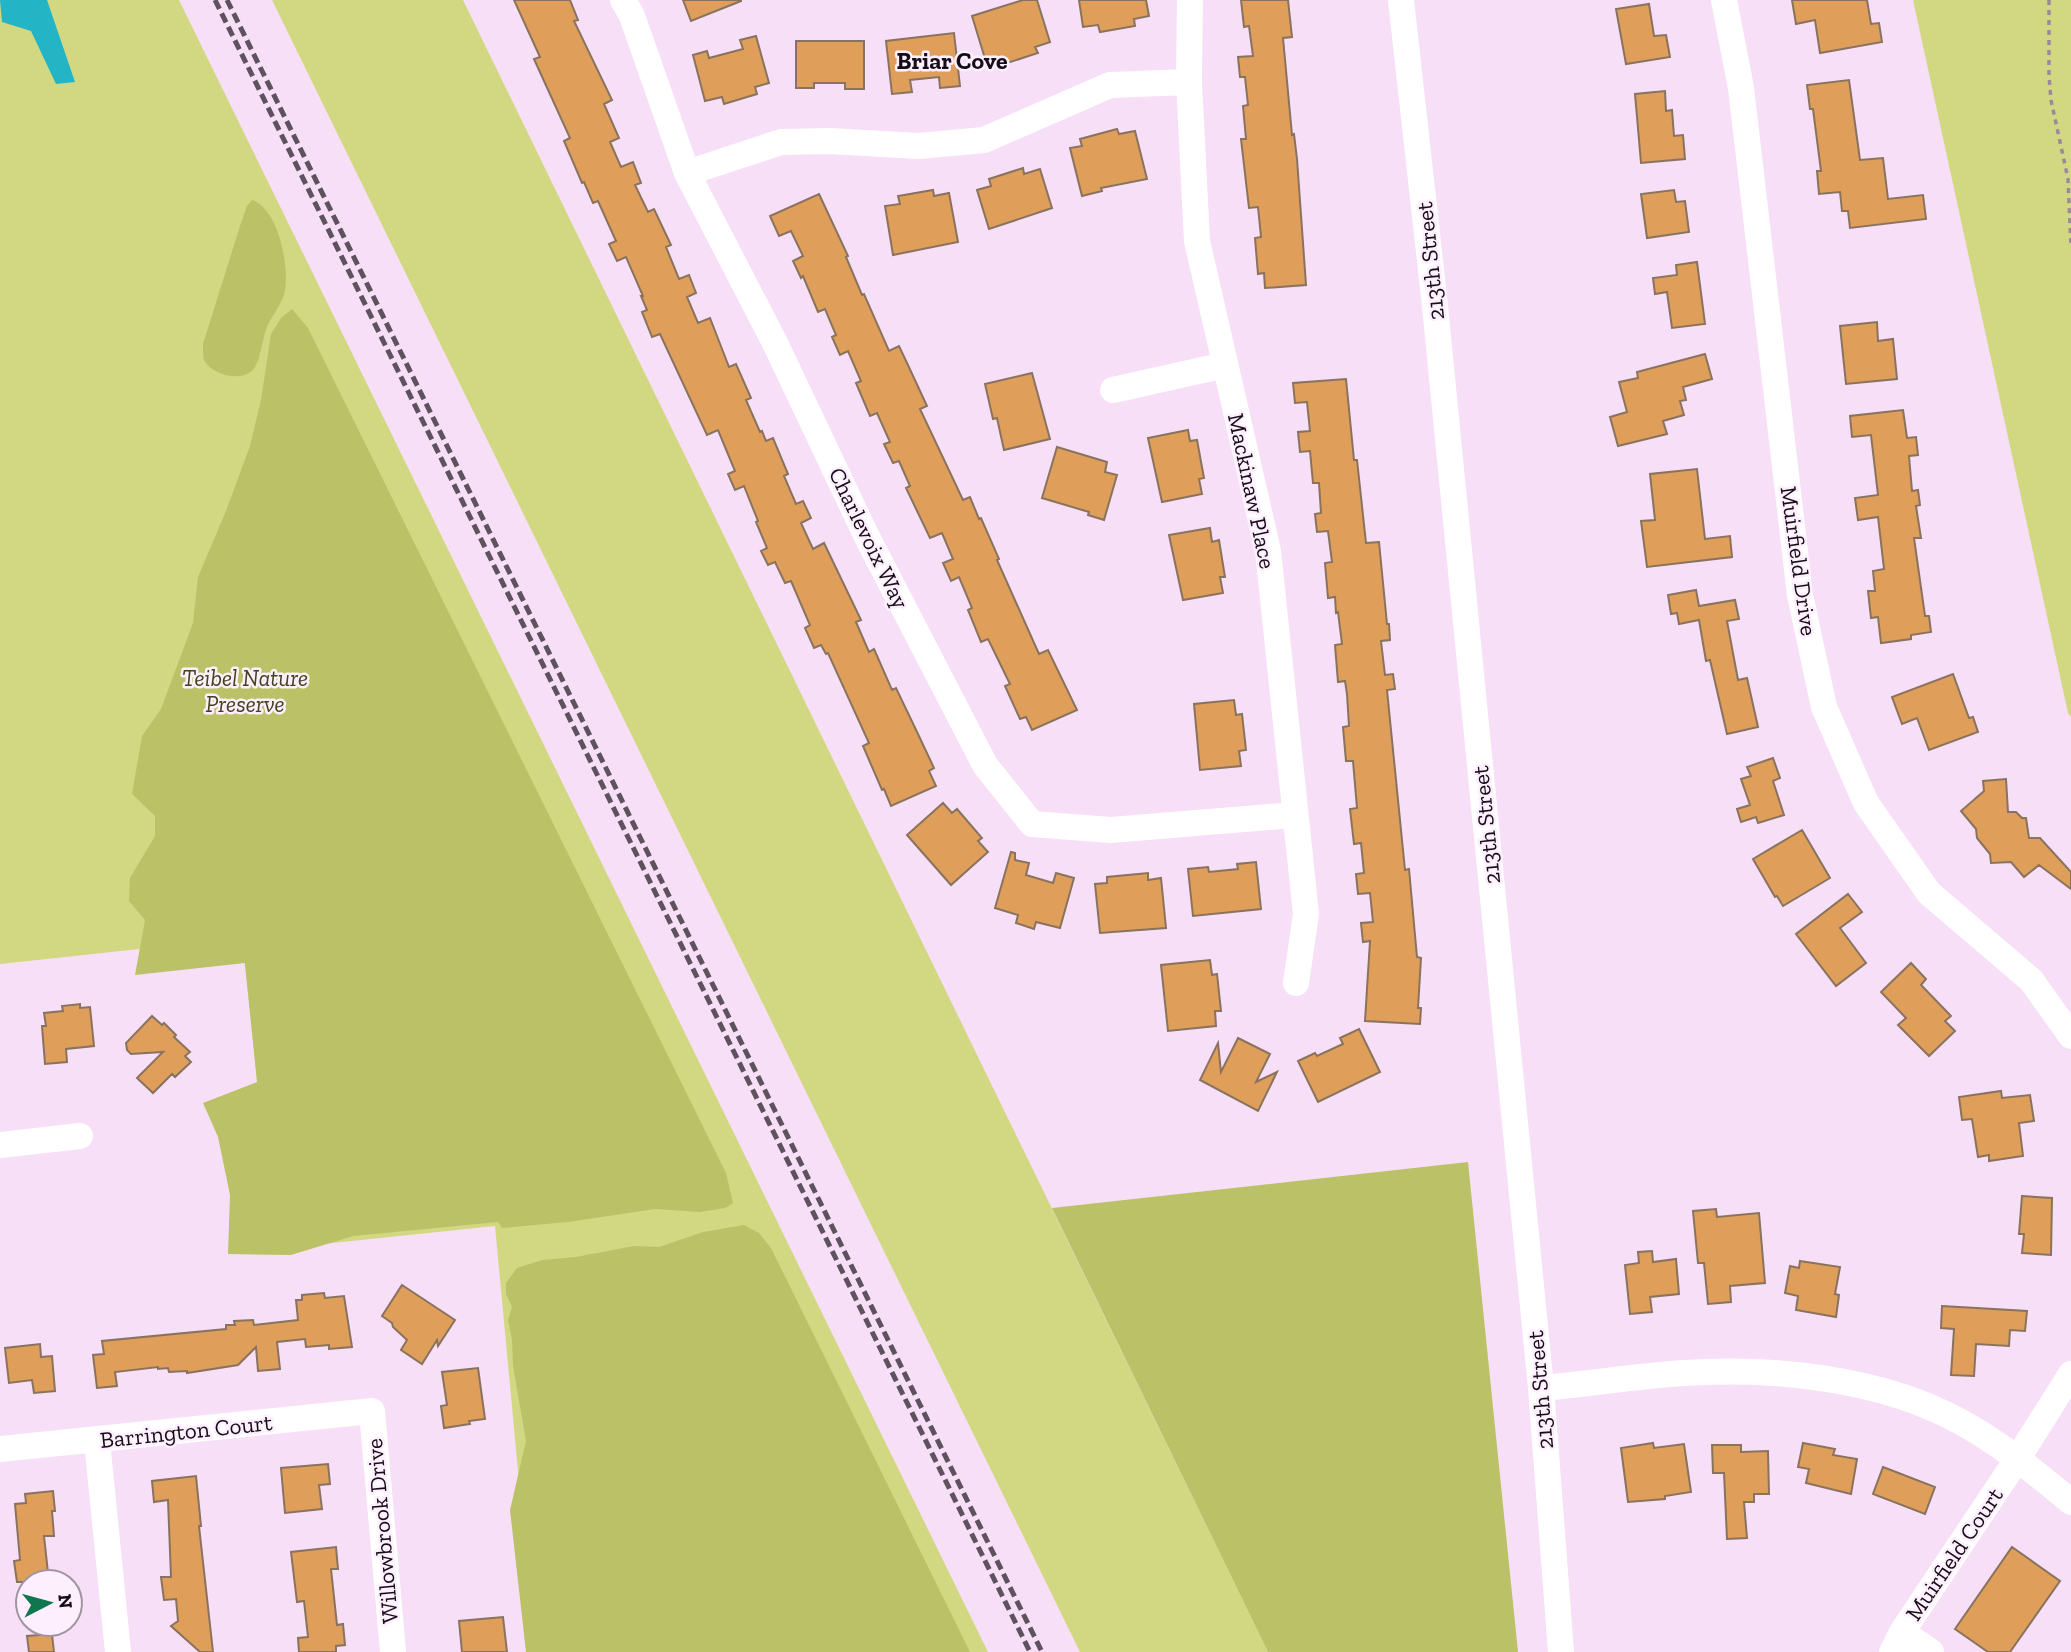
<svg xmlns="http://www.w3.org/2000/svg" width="2071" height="1652" font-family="'Zilla Slab',serif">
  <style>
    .green { fill: #d2d882 }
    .forest { fill: #bbc166 }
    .water { fill: #23b4c6 }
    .building { fill: #e09e5b; stroke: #89735e; stroke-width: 2 }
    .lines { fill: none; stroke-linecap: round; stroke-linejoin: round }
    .path { stroke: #9b899b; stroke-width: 3.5; stroke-dasharray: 5 5; stroke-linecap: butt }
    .minor { stroke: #fff; stroke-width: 26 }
    .rail { stroke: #5f525f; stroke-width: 5; stroke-dasharray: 10 5; stroke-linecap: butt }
    .labels { text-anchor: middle; stroke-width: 5; stroke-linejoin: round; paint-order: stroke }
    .street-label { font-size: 23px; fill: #160e16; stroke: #feeffe }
    .park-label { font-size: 23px; font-style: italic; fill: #40431c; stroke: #feeffe }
    .neighbourhood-label { font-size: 24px; font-weight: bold; fill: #160e16; stroke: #feeffe }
  </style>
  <rect width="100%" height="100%" fill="#f7dff7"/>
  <path class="green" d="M 0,0 L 179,0 L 988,1652 L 535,1652 L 495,1226 L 275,1249 L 242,938 L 0,964 Z
    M 272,0 L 463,0 L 1268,1652 L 1080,1652 Z
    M 1913,0 L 2071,0 L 2071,717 L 2068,713 Z"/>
  <path class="forest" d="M 252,200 C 279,209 289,266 285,291 C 282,305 270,317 266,330 C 262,341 261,356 255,367 C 245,384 211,375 204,360 C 203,356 203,348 203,344 L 240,226 L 247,206 Z
    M 292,309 L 308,328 L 726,1173 L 733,1203 L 725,1208 L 700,1212 L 655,1209 L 568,1222 L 502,1228 L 498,1222 L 353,1236 L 291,1255 L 228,1254 L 230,1195 L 218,1137 L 203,1103 L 257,1082 L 245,963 L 135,975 L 145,920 L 129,901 L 130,878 L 155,836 L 155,816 L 132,794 L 142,736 L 161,709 L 193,623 L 198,577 L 226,511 L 250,446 L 261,400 L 271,334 L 281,318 Z
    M 1468,1162 L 1518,1652 L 1268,1652 L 1052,1208 Z
    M 744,1225 L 759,1233 L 771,1248 L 970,1652 L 526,1652 L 510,1510 L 526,1441 L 513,1366 L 512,1340 L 508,1320 L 512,1307 L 506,1294 L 506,1283 L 517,1268 L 542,1260 L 576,1257 L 634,1246 L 659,1247 L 703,1232 Z"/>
  <path class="water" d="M 0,0 L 47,0 L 75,82 L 56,84 L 31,31 L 2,22 Z"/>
  <path class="building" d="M 514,0 L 570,0 L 578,20 L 574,21 L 612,100 L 604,104 L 619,138 L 610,142 L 621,167 L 633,162 L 641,183 L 635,185 L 648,212 L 654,209 L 671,245 L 666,247 L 679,279 L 689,275 L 696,293 L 687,297 L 698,323 L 710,318 L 729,367 L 736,364 L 751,398 L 746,400 L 760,432 L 762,431 L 766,441 L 773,438 L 788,474 L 784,476 L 796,504 L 803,501 L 811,518 L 801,523 L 813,549 L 824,543 L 861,620 L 856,622 L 869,652 L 874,649 L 892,690 L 896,688 L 918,734 L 934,768 L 929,771 L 936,786 L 891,806 L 884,789 L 882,790 L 863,746 L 869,743 L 828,653 L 826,654 L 821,645 L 814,648 L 805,628 L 810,625 L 791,581 L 785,583 L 775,562 L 768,565 L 761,551 L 767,548 L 756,522 L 758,521 L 744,486 L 735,490 L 728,474 L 735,471 L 718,430 L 707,435 L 660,334 L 652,337 L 642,312 L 647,310 L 641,296 L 643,296 L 626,257 L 617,261 L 609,244 L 616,241 L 598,201 L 593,203 L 584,182 L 582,183 L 564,141 L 570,138 L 534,59 L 540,57 Z
    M 683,0 L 741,0 L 741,1 L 691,21 Z
    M 1023,0 L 1037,0 L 1050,42 L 1035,47 L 1038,53 L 1004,64 L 1002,57 L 986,62 L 972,16 Z
    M 1079,0 L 1146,0 L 1149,16 L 1134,19 L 1135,26 L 1100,32 L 1098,25 L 1083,27 Z
    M 1241,0 L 1288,0 L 1292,37 L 1283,38 L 1292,135 L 1294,134 L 1297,159 L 1306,285 L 1265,288 L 1264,273 L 1258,274 L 1255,238 L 1261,237 L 1258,207 L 1249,208 L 1241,139 L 1246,139 L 1243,106 L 1248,105 L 1245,77 L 1240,77 L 1238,57 L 1253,56 L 1249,26 L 1244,27 Z
    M 1792,0 L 1867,0 L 1871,24 L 1879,23 L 1882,42 L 1820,53 L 1815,20 L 1796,24 Z
    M 1649,4 L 1654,36 L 1666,35 L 1670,57 L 1626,64 L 1616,9 Z
    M 954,33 L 960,86 L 940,88 L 939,77 L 910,80 L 912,92 L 892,94 L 886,41 Z
    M 756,36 L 769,83 L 755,87 L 757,94 L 724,104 L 722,97 L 705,101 L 693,55 L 707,51 L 709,58 L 743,49 L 740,40 Z
    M 796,41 L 864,41 L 864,89 L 845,89 L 845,83 L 814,83 L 814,88 L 796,88 Z
    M 1849,80 L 1860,160 L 1883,158 L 1888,199 L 1923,195 L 1926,219 L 1850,228 L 1848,211 L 1842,211 L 1840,192 L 1819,194 L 1817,171 L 1821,171 L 1813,109 L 1810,109 L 1807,85 Z
    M 1665,91 L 1666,111 L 1672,110 L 1674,136 L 1683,135 L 1685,159 L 1641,163 L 1635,94 Z
    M 1117,129 L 1119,134 L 1135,131 L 1147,179 L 1101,188 L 1102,191 L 1082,196 L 1070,148 L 1082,146 L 1080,139 Z
    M 1023,168 L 1024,174 L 1040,169 L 1052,208 L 989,229 L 977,190 L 991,186 L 989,179 Z
    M 933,190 L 934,196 L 949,193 L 958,242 L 893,255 L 885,206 L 900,204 L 898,196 Z
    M 1674,190 L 1676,202 L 1685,201 L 1689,232 L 1647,238 L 1641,194 Z
    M 819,194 L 848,256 L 846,257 L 862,295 L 864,294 L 889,351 L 899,346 L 907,363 L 927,406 L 920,409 L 963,500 L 970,497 L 979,519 L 981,518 L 999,559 L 997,560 L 1039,654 L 1048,650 L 1077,710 L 1032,730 L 1026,717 L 1020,719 L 1005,686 L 1010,684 L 988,639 L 981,642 L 968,610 L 972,608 L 959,577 L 951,581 L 943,563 L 953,559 L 942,533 L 930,538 L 906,488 L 910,486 L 899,461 L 893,463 L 884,444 L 890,442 L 877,413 L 870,416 L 856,383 L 861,381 L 848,351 L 840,355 L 832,337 L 836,335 L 825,309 L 818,312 L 803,276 L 801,278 L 793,261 L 803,256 L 791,231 L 779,236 L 770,216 Z
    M 1697,262 L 1705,324 L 1672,328 L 1667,292 L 1655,294 L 1653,278 L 1677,275 L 1676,265 Z
    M 1877,322 L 1878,341 L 1893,339 L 1897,379 L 1846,384 L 1840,326 Z
    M 1705,354 L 1712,379 L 1683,387 L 1686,400 L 1680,401 L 1684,415 L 1663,421 L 1667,434 L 1618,446 L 1610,417 L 1627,412 L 1619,382 L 1638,378 L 1637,372 Z
    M 1032,373 L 1050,439 L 1004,450 L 997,418 L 993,419 L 985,384 Z
    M 1346,379 L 1354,460 L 1357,460 L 1366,543 L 1379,542 L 1387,624 L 1389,624 L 1390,640 L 1381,641 L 1385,675 L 1393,674 L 1395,689 L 1387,690 L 1405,870 L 1409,869 L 1417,957 L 1421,958 L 1418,1008 L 1421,1008 L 1420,1024 L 1365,1021 L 1370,941 L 1363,942 L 1361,923 L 1373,922 L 1370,893 L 1358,894 L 1356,874 L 1364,873 L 1361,843 L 1354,844 L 1350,809 L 1357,808 L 1353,761 L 1346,761 L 1343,727 L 1349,726 L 1347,694 L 1345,681 L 1338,682 L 1335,645 L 1342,644 L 1338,612 L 1336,613 L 1335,597 L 1328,598 L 1325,563 L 1332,562 L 1328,531 L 1317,532 L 1315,514 L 1321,513 L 1319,483 L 1313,483 L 1310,451 L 1300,452 L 1298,432 L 1310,431 L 1307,402 L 1295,403 L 1293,383 Z
    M 1903,410 L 1907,438 L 1916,437 L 1918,455 L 1909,456 L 1912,491 L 1918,490 L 1920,505 L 1916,506 L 1921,538 L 1914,538 L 1925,616 L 1929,616 L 1931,632 L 1911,635 L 1911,639 L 1881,643 L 1878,617 L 1871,618 L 1868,591 L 1875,591 L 1873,571 L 1884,569 L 1878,517 L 1858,520 L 1855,498 L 1878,495 L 1871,435 L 1852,437 L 1850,416 Z
    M 1188,430 L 1190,441 L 1197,440 L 1204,478 L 1199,479 L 1202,494 L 1162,502 L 1148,438 Z
    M 1057,447 L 1107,462 L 1105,472 L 1117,475 L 1104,520 L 1088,515 L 1089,512 L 1042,498 Z
    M 1697,469 L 1705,539 L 1730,536 L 1732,557 L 1647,567 L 1641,521 L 1655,520 L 1650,474 Z
    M 1210,528 L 1212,542 L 1219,540 L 1225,577 L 1220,577 L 1223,593 L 1183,600 L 1169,535 Z
    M 1696,590 L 1699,606 L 1735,600 L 1739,619 L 1727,621 L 1738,680 L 1747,678 L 1758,727 L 1727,734 L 1710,660 L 1706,661 L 1699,620 L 1679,624 L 1677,613 L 1671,614 L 1668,595 Z
    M 1953,674 L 1969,718 L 1973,717 L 1978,732 L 1929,750 L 1917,718 L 1902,724 L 1892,697 Z
    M 1234,700 L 1236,715 L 1242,714 L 1246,750 L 1239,751 L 1241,766 L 1200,770 L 1194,704 Z
    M 1773,758 L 1780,778 L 1773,781 L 1784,815 L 1758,823 L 1756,817 L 1741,822 L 1737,809 L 1750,805 L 1741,779 L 1751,776 L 1747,767 Z
    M 2006,779 L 2008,812 L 2016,812 L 2022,818 L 2026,818 L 2029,838 L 2040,838 L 2071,872 L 2071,889 L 2039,865 L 2024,877 L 2011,862 L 1991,863 L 1990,854 L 1977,838 L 1976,829 L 1961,811 L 1984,791 L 1983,781 Z
    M 943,803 L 952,813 L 957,809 L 982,838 L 978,841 L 988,852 L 951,885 L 907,835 Z
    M 1802,830 L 1830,878 L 1783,906 L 1777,896 L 1775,897 L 1753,859 Z
    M 1011,852 L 1015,853 L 1015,860 L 1029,863 L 1026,875 L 1053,883 L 1056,873 L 1074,878 L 1060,928 L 1036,922 L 1034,929 L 1016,923 L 1018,915 L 995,908 Z
    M 1256,862 L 1261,909 L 1193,916 L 1188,869 L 1208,867 L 1209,872 L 1238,869 L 1237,864 Z
    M 1148,873 L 1148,880 L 1161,878 L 1166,928 L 1100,933 L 1095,884 L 1107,883 L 1107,877 Z
    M 1848,894 L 1862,912 L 1840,928 L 1866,963 L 1836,986 L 1796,934 Z
    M 1210,960 L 1212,975 L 1217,974 L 1221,1011 L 1215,1011 L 1216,1026 L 1168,1031 L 1161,965 Z
    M 1911,963 L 1926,979 L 1921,985 L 1951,1016 L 1945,1021 L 1955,1031 L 1929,1056 L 1898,1025 L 1906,1018 L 1881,992 Z
    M 80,1004 L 80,1008 L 90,1007 L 94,1046 L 66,1049 L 67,1062 L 45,1064 L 42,1026 L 46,1026 L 44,1013 L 63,1011 L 62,1006 Z
    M 152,1016 L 162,1025 L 164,1023 L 176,1035 L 174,1037 L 190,1052 L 185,1056 L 191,1062 L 175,1077 L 172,1074 L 153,1093 L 137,1078 L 163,1052 L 131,1054 L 127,1050 L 126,1043 Z
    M 1359,1029 L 1380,1072 L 1318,1102 L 1298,1061 L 1315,1053 L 1317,1056 L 1343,1044 L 1340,1038 Z
    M 1238,1038 L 1270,1054 L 1256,1082 L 1277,1072 L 1258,1111 L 1200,1080 L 1218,1043 L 1221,1072 Z
    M 2001,1091 L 2002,1098 L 2030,1095 L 2034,1121 L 2019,1123 L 2023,1156 L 1989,1161 L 1989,1155 L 1978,1157 L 1972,1119 L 1962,1120 L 1959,1097 Z
    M 2022,1196 L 2052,1198 L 2051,1255 L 2022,1253 L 2024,1234 L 2019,1234 Z
    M 1716,1209 L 1717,1217 L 1759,1213 L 1765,1283 L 1730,1286 L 1731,1302 L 1708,1304 L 1704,1263 L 1698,1263 L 1693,1211 Z
    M 1652,1251 L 1653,1262 L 1676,1259 L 1679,1294 L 1650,1297 L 1652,1312 L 1630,1314 L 1625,1265 L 1639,1263 L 1638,1252 Z
    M 1800,1261 L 1840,1267 L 1835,1294 L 1839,1295 L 1836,1317 L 1796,1310 L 1798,1296 L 1785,1293 L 1790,1266 L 1799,1268 Z
    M 402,1285 L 455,1320 L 438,1346 L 437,1340 L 422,1364 L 401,1350 L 407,1340 L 393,1327 L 392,1323 L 382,1316 Z
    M 324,1293 L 325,1298 L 344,1296 L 352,1347 L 329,1349 L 329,1345 L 306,1347 L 305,1339 L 277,1342 L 280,1369 L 258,1371 L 256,1347 L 238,1365 L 187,1373 L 187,1371 L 169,1372 L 168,1368 L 158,1369 L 158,1367 L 115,1372 L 117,1386 L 97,1388 L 93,1355 L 104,1354 L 102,1341 L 226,1329 L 226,1325 L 235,1325 L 234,1321 L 253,1320 L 254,1325 L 298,1320 L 296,1300 L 302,1300 L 302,1295 Z
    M 1942,1306 L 2027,1311 L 2025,1331 L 2010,1330 L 2009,1346 L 1976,1344 L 1974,1376 L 1951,1375 L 1954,1329 L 1941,1328 Z
    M 40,1344 L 41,1357 L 52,1356 L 55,1391 L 34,1393 L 32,1380 L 9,1383 L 5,1348 Z
    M 478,1368 L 485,1419 L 469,1421 L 470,1424 L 444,1428 L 441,1406 L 447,1405 L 442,1372 Z
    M 1653,1443 L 1654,1448 L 1684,1444 L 1691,1492 L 1665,1496 L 1665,1499 L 1628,1502 L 1621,1448 Z
    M 1803,1443 L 1835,1449 L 1833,1455 L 1857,1459 L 1851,1494 L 1806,1483 L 1809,1469 L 1798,1467 Z
    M 1712,1445 L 1741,1445 L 1741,1452 L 1768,1451 L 1769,1494 L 1754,1494 L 1754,1502 L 1744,1502 L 1747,1538 L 1727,1539 L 1724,1473 L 1713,1473 Z
    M 328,1464 L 330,1484 L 319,1485 L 322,1509 L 285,1513 L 281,1468 Z
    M 1883,1467 L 1935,1487 L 1925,1514 L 1873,1494 Z
    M 196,1476 L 201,1526 L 199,1526 L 213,1652 L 200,1652 L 171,1626 L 178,1621 L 176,1599 L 164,1600 L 161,1577 L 171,1577 L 168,1500 L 154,1502 L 152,1481 Z
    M 53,1491 L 55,1511 L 52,1511 L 54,1536 L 44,1536 L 49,1582 L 17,1582 L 14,1561 L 20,1560 L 15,1504 L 26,1503 L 25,1494 Z
    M 336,1547 L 338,1569 L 331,1569 L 337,1625 L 343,1624 L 345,1645 L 336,1646 L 336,1652 L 299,1652 L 298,1638 L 308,1637 L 304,1601 L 297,1602 L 291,1552 Z
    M 2012,1547 L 2060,1581 L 2010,1652 L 1988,1652 L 1955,1629 Z
    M 503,1617 L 507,1652 L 462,1652 L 459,1621 Z
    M 52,1634 L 54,1652 L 29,1652 L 27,1636 Z"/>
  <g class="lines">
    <path class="path" d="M 2049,0 L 2049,76 L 2051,100 L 2068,179 L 2071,247"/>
    <path class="minor" d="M 623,0 L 632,16 L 687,173 L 775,343 L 866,535 L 985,765 L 1032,824 L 1111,830 L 1294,815
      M 1190,0 L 1189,82 L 1197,241 L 1268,551 L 1306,914 L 1296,983
      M 1401,0 L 1435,306 L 1541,1388 L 1561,1652
      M 1724,0 L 1741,88 L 1800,595 L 1824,707 L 1866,803 L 1929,893 L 2031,980 L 2071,1036
      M 687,173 L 781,142 L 829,141 L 919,146 L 984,140 L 1110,85 L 1189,82
      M 1113,390 L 1225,365
      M 0,1145 L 80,1136
      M 1541,1388 C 1589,1384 1636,1376 1684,1373 C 1772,1367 1880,1378 1959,1421 C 2000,1443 2035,1472 2071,1502
      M 97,1441 L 118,1652
      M 0,1449 L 372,1411 L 393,1652
      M 1902,1632 L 1931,1652
      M 1892,1652 L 1902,1632 L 2018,1458 L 2071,1374"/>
    <path class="rail" d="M 215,0 L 1030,1652
      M 227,0 L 1042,1652"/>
  </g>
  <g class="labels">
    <g class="street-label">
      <text transform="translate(1430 261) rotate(-96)" y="8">213th Street</text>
      <text transform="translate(1252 491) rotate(78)" y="8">Mackinaw Place</text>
      <text transform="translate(869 538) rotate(64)" y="8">Charlevoix Way</text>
      <text transform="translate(1799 561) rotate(82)" y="8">Muirfield Drive</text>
      <text transform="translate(1486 825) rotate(-96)" y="8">213th Street</text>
      <text transform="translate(1540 1390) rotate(-95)" y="8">213th Street</text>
      <text transform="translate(186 1431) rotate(-6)" y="8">Barrington Court</text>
      <text transform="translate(382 1531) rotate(-95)" y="8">Willowbrook Drive</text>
      <text transform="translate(1954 1554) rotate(-56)" y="8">Muirfield Court</text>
    </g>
    <g class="park-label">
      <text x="245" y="686">Teibel Nature<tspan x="245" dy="26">Preserve</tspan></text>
    </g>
    <g class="neighbourhood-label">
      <text x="952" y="69">Briar Cove</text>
    </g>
  </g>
  <g transform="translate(49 1603) rotate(84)"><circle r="33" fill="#feeffe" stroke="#a195a1" stroke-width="2"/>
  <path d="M0-5L12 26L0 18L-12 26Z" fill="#10764e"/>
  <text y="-10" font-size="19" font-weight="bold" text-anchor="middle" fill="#160e16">N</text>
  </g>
</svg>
